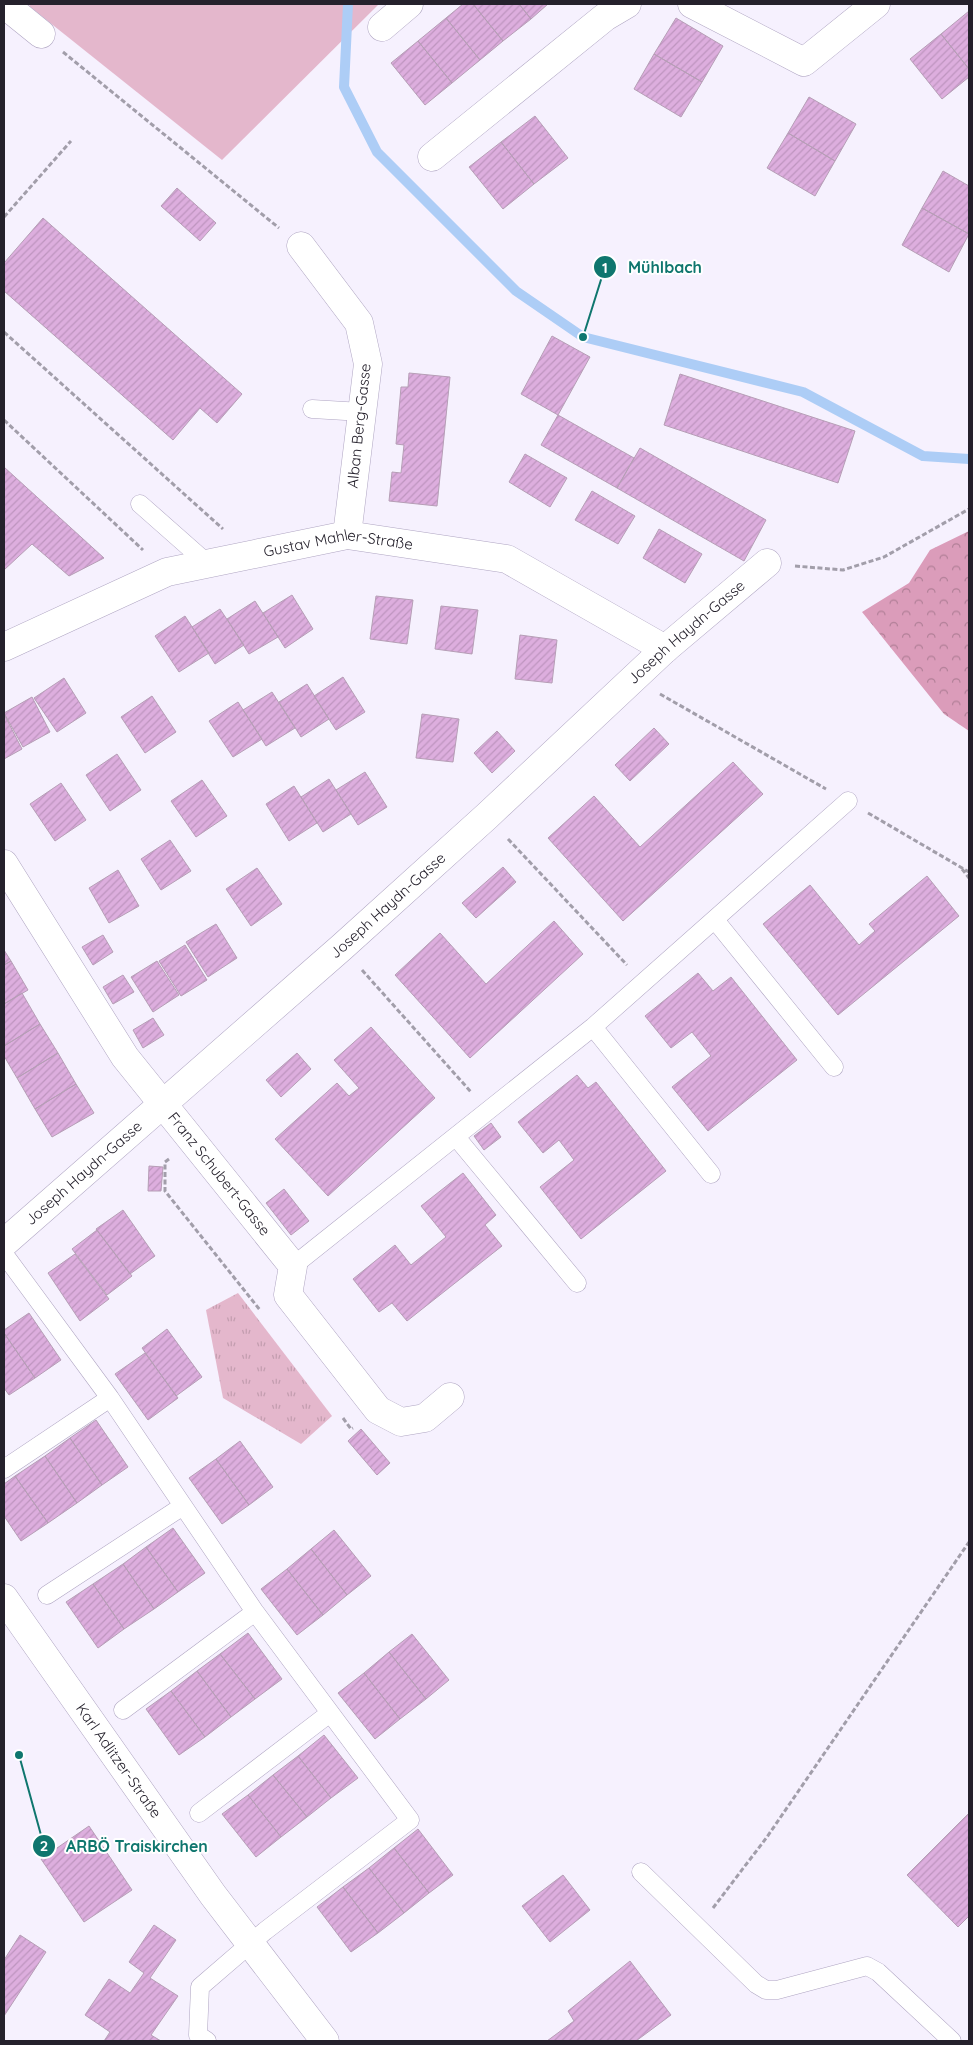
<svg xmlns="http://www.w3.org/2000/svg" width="973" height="2045" font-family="Quicksand,sans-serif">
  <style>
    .grass { fill: #e4b7cc }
    .forest { fill: url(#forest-crowns) }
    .park { fill: url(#park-tufts) }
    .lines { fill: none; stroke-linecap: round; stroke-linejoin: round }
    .stream { stroke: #adcdf6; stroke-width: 10 }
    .building { fill: url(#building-hatch); stroke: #b69eb6 }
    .lane-casing { stroke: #afa5c2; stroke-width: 19 }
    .street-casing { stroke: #afa5c2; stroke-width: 29 }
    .secondary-casing { stroke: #afa5c2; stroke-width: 29 }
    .path { stroke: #a29eaa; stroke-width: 3; stroke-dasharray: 5 2.5; stroke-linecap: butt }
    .lane { stroke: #fff; stroke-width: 18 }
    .street { stroke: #fff; stroke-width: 28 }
    .secondary { stroke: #fff; stroke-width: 28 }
    .labels { text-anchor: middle; stroke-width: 4; stroke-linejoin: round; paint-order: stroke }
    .street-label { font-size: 15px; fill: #25212c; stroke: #fff }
    .leader { fill: none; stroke: #0f766e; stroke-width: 2 }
    .callout-dot { fill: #0f766e; stroke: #fff; stroke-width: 2 }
    .mark-label { font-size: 15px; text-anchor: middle; font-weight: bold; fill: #fff }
    .callout-label { font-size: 16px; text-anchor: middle; font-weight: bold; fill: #0f766e; stroke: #fff; stroke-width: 4; stroke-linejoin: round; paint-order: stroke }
  </style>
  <defs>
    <pattern id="forest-crowns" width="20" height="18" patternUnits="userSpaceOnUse" patternTransform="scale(1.25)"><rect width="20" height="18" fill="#db9cba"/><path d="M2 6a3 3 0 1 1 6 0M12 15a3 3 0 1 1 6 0" fill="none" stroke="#b17f97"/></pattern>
    <pattern id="park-tufts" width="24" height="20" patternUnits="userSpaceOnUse" patternTransform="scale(1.25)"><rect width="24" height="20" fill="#e4b7cc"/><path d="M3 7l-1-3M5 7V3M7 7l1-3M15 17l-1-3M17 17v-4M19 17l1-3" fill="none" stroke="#c39daf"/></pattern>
    <pattern id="building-hatch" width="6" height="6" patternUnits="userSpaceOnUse" patternTransform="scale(1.25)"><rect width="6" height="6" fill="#ddaede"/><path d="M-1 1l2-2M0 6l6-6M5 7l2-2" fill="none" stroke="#be95bf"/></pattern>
  </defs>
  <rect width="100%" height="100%" fill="#f6f1fe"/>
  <path class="grass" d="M 31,4 L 379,4 L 222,160 L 29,6 Z"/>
  <path class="forest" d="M 969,531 L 969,731 L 944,714 L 862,612 L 909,583 L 930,550 Z"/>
  <path class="park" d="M 238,1293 L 332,1416 L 301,1444 L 223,1398 L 206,1310 Z"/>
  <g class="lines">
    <path class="stream" d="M 348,4 L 344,87 L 377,152 L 516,291 L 583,337 L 803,392 L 923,456 L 969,459"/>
  </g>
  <path class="building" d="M 463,4 L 473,4 L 503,41 L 480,60 L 446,18 Z
    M 473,4 L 519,4 L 531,19 L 503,41 Z
    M 519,4 L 548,4 L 531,19 Z
    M 969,11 L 969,69 L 941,34 Z
    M 446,18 L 480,60 L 452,83 L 418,41 Z
    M 676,18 L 723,46 L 702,82 L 654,54 Z
    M 941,34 L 969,69 L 969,77 L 942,99 L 910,59 Z
    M 418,41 L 452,83 L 425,105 L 391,63 Z
    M 654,54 L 702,82 L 681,117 L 634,89 Z
    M 809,97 L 856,124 L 835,161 L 788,133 Z
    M 535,116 L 568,158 L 534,184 L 501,142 Z
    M 788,133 L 835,161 L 815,196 L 767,168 Z
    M 501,142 L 534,184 L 503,209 L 469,167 Z
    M 943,171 L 969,186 L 969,234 L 922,208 Z
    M 177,188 L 216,223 L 200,241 L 161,206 Z
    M 922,208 L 969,234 L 949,272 L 902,245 Z
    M 43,218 L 242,394 L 217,423 L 200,408 L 173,440 L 4,291 L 4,263 Z
    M 552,336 L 590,357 L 558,415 L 521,394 Z
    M 409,373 L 450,377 L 437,506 L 389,501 L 392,472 L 401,473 L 404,445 L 396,444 L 401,387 L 408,387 Z
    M 680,374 L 855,431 L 838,483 L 664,425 Z
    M 558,415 L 634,458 L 617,488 L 541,445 Z
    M 640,448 L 766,520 L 744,561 L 617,488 Z
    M 525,454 L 567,478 L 550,507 L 509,482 Z
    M 4,467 L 104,558 L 69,576 L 32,544 L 4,570 Z
    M 592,491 L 635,516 L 618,544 L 575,520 Z
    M 659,529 L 702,554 L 685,583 L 643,558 Z
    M 292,595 L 313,629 L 285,648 L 263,613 Z
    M 376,596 L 413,600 L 407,644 L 370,639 Z
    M 255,601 L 278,637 L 249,654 L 227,619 Z
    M 441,606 L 478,610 L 472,654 L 435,649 Z
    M 220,609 L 244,645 L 215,664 L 192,627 Z
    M 185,616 L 209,653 L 179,672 L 155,636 Z
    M 520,635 L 557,640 L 552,683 L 515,679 Z
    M 343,677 L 365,712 L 336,730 L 314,696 Z
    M 64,678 L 86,713 L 57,732 L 34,698 Z
    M 307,684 L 329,719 L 301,737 L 279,702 Z
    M 272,692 L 295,728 L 266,746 L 243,710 Z
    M 152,696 L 176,732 L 145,753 L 121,717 Z
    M 32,697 L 50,732 L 23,747 L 4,713 Z
    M 238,702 L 262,739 L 233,757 L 209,721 Z
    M 4,714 L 22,749 L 4,759 Z
    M 422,714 L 459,719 L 453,762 L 416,758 Z
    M 654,728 L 669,744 L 630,781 L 615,765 Z
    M 497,731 L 515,751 L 492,773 L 474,753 Z
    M 117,754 L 141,790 L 110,811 L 86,775 Z
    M 733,762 L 763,794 L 623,921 L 548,838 L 594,796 L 640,847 Z
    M 365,772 L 387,807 L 358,825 L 336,790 Z
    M 329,779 L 351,814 L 323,832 L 301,797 Z
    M 202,780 L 227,816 L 196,837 L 171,801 Z
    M 61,783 L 86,820 L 55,841 L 30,804 Z
    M 294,786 L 317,823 L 289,841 L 266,804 Z
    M 170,840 L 191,871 L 161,890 L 141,859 Z
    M 503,867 L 516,882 L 476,918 L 462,903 Z
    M 257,868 L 282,904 L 251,926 L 226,889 Z
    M 118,870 L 139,906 L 109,923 L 89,888 Z
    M 927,876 L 959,916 L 838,1015 L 763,924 L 810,885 L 859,945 L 875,931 L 869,924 Z
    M 554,921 L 583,954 L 470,1058 L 395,975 L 440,933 L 486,984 Z
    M 216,924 L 237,958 L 208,977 L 186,942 Z
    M 103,935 L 113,952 L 93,965 L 82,947 Z
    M 185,945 L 207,980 L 181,996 L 159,961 Z
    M 4,950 L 11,961 L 4,965 Z
    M 11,961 L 28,990 L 4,1004 L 4,965 Z
    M 157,961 L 179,995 L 153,1012 L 131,977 Z
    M 698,973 L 713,991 L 731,977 L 797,1060 L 708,1131 L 672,1087 L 711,1056 L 692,1032 L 671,1048 L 645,1016 Z
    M 123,975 L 134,992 L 113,1004 L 103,987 Z
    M 22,993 L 40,1024 L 4,1046 L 4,1004 Z
    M 153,1018 L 164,1035 L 143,1048 L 133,1030 Z
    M 40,1024 L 58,1053 L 17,1078 L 4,1056 L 4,1046 Z
    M 371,1027 L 435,1098 L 328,1196 L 275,1139 L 337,1083 L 349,1096 L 359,1088 L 334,1060 Z
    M 58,1053 L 76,1084 L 35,1109 L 17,1078 Z
    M 297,1053 L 311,1069 L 281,1097 L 266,1080 Z
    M 577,1075 L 588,1088 L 596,1082 L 666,1171 L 581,1239 L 540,1187 L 574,1160 L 559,1140 L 543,1153 L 518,1122 Z
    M 76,1084 L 94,1113 L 52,1137 L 35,1109 Z
    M 491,1123 L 501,1137 L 484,1150 L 474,1136 Z
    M 149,1166 L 163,1167 L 161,1191 L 148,1191 Z
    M 463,1173 L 496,1215 L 485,1225 L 502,1246 L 407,1321 L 392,1303 L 379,1312 L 353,1279 L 395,1245 L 411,1265 L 446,1237 L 421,1206 Z
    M 284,1189 L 309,1221 L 291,1235 L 266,1203 Z
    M 123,1210 L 155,1256 L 130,1274 L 96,1229 Z
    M 97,1230 L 132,1276 L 107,1295 L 72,1249 Z
    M 75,1254 L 109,1299 L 80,1321 L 48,1273 Z
    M 29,1313 L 61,1360 L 35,1378 L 4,1333 L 4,1330 Z
    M 167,1329 L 202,1377 L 176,1396 L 142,1348 Z
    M 4,1333 L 35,1378 L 9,1395 L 4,1388 Z
    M 145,1353 L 178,1398 L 148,1420 L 115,1374 Z
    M 96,1420 L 128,1467 L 102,1485 L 70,1438 Z
    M 361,1429 L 390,1463 L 377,1475 L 348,1441 Z
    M 70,1438 L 102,1485 L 77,1503 L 45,1456 Z
    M 240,1441 L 273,1487 L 249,1505 L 216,1459 Z
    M 45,1456 L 77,1503 L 48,1523 L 15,1476 Z
    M 216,1459 L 249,1505 L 222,1524 L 189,1478 Z
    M 15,1476 L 48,1523 L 21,1541 L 4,1516 L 4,1484 Z
    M 173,1528 L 205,1573 L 178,1592 L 146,1547 Z
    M 334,1530 L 371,1576 L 347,1595 L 311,1549 Z
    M 146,1547 L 178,1592 L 154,1609 L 123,1564 Z
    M 311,1549 L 347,1595 L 323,1615 L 287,1569 Z
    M 123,1564 L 154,1609 L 124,1629 L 93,1584 Z
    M 287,1569 L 323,1615 L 297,1635 L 261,1589 Z
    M 93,1584 L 124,1629 L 98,1648 L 66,1602 Z
    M 248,1633 L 282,1679 L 255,1699 L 220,1654 Z
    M 412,1634 L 449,1680 L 426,1699 L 389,1652 Z
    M 389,1652 L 426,1699 L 400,1719 L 364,1673 Z
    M 220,1654 L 255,1699 L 231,1717 L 197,1671 Z
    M 197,1671 L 231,1717 L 205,1737 L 171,1691 Z
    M 364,1673 L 400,1719 L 375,1739 L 338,1693 Z
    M 171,1691 L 205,1737 L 179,1755 L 146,1709 Z
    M 324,1735 L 358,1778 L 331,1798 L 298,1756 Z
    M 298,1756 L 331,1798 L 307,1817 L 273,1775 Z
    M 273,1775 L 307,1817 L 281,1837 L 248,1795 Z
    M 248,1795 L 281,1837 L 256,1857 L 222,1814 Z
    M 969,1813 L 969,1916 L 958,1927 L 907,1875 Z
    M 89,1826 L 132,1890 L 84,1922 L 41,1859 Z
    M 418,1829 L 453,1875 L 429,1893 L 394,1848 Z
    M 394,1848 L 429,1893 L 404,1913 L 369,1868 Z
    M 369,1868 L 404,1913 L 378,1933 L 343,1887 Z
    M 563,1875 L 590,1910 L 550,1942 L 522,1906 Z
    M 343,1887 L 378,1933 L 351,1952 L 317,1907 Z
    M 154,1925 L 176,1940 L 150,1978 L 178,1996 L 151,2035 L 161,2041 L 104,2041 L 110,2032 L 85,2015 L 109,1979 L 130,1993 L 144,1973 L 129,1962 Z
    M 20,1935 L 46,1952 L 4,2016 L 4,1960 Z
    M 630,1961 L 671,2015 L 636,2041 L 547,2041 L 574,2021 L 568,2011 Z"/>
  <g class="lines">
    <g class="lane-casing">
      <path id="lane" d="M 312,409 L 362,412
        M 140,504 L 208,564
        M 715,920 L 834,1067
        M 593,1027 L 711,1174
        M 456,1137 L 577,1283
        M 4,1254 L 110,1398 L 255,1612 L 410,1820 L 265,1931 L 200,1987 L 198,2035 L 207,2041
        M 293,1266 L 593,1027 L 848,801
        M 4,1469 L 110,1398
        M 47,1595 L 183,1506
        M 123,1710 L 255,1612
        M 199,1813 L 330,1713
        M 641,1872 L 756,1984 L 766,1990 L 777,1990 L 867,1966 L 878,1972 L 952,2041"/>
    </g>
    <g class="street-casing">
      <g id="street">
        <path d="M 4,4 L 41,34"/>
        <path d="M 692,4 L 804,62 L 876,4"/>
        <path d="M 382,27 L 409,4"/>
        <path d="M 432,157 L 605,17 L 627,4"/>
        <path d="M 301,246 L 359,323 L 368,364 L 347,535"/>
        <path id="s1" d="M 4,647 L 167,572 L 347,535 L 507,559 L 665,649"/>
        <path id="s2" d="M 4,864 L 125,1057 L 293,1266 L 288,1295 L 378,1410 L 401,1422 L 425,1418 L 450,1397"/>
        <path id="s3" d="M 4,1243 L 342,947 L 487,816 L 665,649 L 767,563"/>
      </g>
    </g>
    <g class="secondary-casing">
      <g id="secondary">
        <path id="s4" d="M 4,1598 L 213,1895 L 325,2041"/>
      </g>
    </g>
    <path class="path" d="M 63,52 L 279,228
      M 4,217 L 71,141
      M 4,332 L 223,529
      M 4,420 L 143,550
      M 795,566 L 843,570 L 884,557 L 969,509
      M 660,694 L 826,789
      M 868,813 L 969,872
      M 508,839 L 627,965
      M 962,869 L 969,878
      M 362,970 L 471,1092
      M 169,1159 L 165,1162 L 165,1191 L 260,1310
      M 343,1418 L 351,1429 L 353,1428
      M 713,1908 L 767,1837 L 969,1542"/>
    <use href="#lane" class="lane"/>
    <use href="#street" class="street"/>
    <use href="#secondary" class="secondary"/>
  </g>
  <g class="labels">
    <g class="street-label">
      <text transform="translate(359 426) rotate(-84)" y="5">Alban Berg-Gasse</text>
      <text dy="5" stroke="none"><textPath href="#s1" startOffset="354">Gustav Mahler-Straße</textPath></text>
      <text dy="5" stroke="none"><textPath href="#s3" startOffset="916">Joseph Haydn-Gasse</textPath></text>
      <text dy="5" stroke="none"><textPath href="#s3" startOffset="511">Joseph Haydn-Gasse</textPath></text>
      <text dy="5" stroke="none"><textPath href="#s3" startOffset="106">Joseph Haydn-Gasse</textPath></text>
      <text dy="5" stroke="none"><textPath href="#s2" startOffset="378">Franz Schubert-Gasse</textPath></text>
      <text dy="5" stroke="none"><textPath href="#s4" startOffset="199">Karl Adlitzer-Straße</textPath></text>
    </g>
  </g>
  <path class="leader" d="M583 337L605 267M19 1755L44 1846"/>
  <g class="callout-dot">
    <circle cx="583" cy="337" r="5"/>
    <circle cx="19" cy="1755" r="5"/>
    <circle cx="605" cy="267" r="12"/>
    <circle cx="44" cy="1846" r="12"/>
  </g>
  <g class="mark-label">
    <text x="605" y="273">1</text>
    <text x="44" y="1851">2</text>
  </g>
  <g class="callout-label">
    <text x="665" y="273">Mühlbach</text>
    <text x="137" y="1852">ARBÖ Traiskirchen</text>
  </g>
  <rect width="973" height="2045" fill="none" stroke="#25212c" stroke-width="10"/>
</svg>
